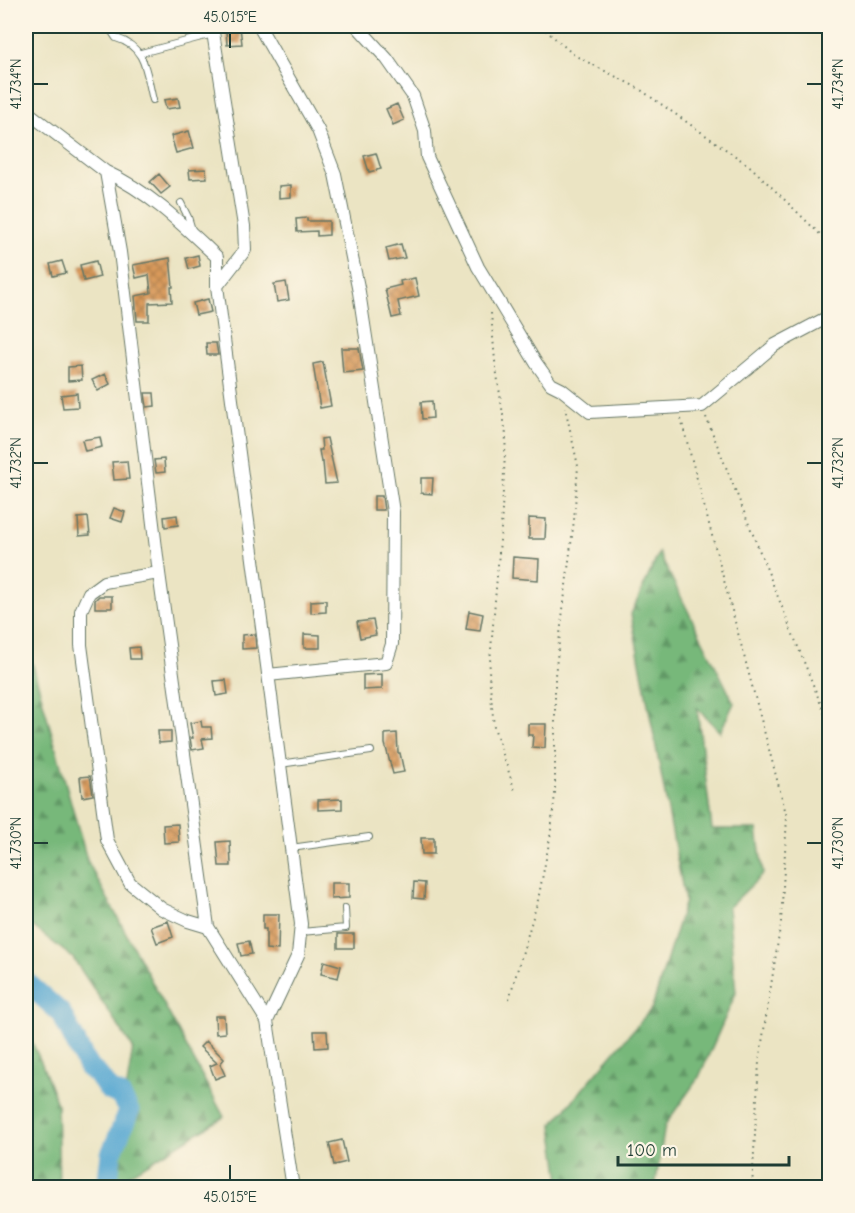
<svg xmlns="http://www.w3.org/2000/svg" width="855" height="1213" font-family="'Comic Neue',sans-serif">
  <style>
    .forest { fill: url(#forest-firs); stroke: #4b7a57; stroke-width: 1.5 }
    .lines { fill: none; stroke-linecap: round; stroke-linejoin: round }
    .river { stroke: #57a7d1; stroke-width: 21 }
    .building { fill: url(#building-cross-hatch) }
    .lane-casing { stroke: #676; stroke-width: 8 }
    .street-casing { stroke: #676; stroke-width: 14 }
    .path { stroke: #676; stroke-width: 2; stroke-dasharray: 1.5 4.5; stroke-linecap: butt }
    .lane { stroke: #fff; stroke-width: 6 }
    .street { stroke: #fff; stroke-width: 12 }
    .ticks { fill: none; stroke: #1f3d34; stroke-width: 2 }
    .neatline { fill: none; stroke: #1f3d34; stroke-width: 2 }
    .ticks-label { font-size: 15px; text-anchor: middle; fill: #1f3d34 }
  </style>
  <defs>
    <pattern id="forest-firs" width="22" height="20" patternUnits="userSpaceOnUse" patternTransform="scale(1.5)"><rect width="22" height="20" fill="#77b87a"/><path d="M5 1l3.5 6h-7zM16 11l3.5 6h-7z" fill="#619765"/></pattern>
    <pattern id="building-cross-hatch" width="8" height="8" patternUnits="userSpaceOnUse" patternTransform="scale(1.5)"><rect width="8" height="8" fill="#d8995a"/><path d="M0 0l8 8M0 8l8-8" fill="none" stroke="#af7e4b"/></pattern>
  </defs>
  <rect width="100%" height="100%" fill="#fcf5e5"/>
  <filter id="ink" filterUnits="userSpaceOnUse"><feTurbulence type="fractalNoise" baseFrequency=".0167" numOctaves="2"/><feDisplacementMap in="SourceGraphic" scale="12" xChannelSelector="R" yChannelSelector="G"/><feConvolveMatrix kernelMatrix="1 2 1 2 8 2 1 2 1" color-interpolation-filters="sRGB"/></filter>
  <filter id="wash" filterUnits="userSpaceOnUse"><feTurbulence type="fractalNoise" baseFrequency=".008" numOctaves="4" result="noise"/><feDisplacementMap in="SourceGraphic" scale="24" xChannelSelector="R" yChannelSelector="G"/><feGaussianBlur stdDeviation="1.35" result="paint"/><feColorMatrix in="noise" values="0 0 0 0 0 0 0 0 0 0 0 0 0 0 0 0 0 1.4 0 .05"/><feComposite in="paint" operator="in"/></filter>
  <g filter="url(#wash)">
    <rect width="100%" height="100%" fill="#ebe4c3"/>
    <path class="forest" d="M 659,553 L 734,703 L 720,732 L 697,708 L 712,829 L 757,829 L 763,874 L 728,908 L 736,993 L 699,1077 L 665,1125 L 655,1187 L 561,1187 L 552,1125 L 652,1008 L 685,901 L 631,614 Z
      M 26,641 L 87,860 L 224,1117 L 111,1186 L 133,1048 L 73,958 L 26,921 Z
      M 26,1029 L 42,1064 L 57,1104 L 59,1187 L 26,1187 Z"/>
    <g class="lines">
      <path class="river" d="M 26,982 L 61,1013 L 88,1067 L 98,1075 L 109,1090 L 120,1095 L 129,1111 L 111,1154 L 107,1188"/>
    </g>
    <g id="blocks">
      <path class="building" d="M 240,27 L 242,44 L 227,45 L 226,29 Z
        M 178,98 L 180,107 L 166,109 L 164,100 Z
        M 397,104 L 404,120 L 393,125 L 386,109 Z
        M 189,131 L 194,148 L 176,153 L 171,136 Z
        M 376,153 L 381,169 L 369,172 L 364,156 Z
        M 206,169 L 207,178 L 190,179 L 189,170 Z
        M 159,174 L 170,187 L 161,194 L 150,182 Z
        M 291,185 L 291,197 L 279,198 L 279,186 Z
        M 307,218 L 307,221 L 329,221 L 329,235 L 317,236 L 317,231 L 297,232 L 296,219 Z
        M 401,244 L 405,258 L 389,261 L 386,248 Z
        M 198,255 L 200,266 L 189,269 L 186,258 Z
        M 170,258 L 173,287 L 171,287 L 172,302 L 149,303 L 149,321 L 137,321 L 135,296 L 151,293 L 149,275 L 136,278 L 133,265 Z
        M 62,261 L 66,273 L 53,276 L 50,264 Z
        M 96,261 L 100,277 L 84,281 L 80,265 Z
        M 415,278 L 419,296 L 398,301 L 401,316 L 392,318 L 385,289 L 401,285 L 400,281 Z
        M 286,282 L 289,300 L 277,302 L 274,284 Z
        M 208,299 L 211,312 L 196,315 L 193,303 Z
        M 206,343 L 216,343 L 218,355 L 207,355 Z
        M 341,348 L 359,348 L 363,371 L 343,373 Z
        M 323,362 L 331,406 L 320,408 L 313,364 Z
        M 81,366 L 82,380 L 68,381 L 68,367 Z
        M 105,374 L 110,384 L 98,391 L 92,380 Z
        M 77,393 L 78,407 L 63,408 L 61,395 Z
        M 145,393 L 154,393 L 155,406 L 147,407 Z
        M 432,401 L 433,418 L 422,419 L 421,402 Z
        M 100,437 L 102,447 L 85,451 L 82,440 Z
        M 327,438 L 337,483 L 325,484 L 323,462 L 321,462 L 319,450 L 322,450 L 321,439 Z
        M 164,459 L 165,472 L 156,473 L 154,460 Z
        M 127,461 L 129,479 L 114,480 L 112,462 Z
        M 421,478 L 433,478 L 432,494 L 421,493 Z
        M 374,496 L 382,496 L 384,510 L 374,510 Z
        M 114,508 L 125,512 L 122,522 L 110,518 Z
        M 177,515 L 178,525 L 165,527 L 164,517 Z
        M 88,517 L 90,535 L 79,536 L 78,518 Z
        M 529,518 L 546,519 L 545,539 L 529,539 Z
        M 513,557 L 539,559 L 538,580 L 512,578 Z
        M 99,596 L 112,596 L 112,608 L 95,608 L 95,600 Z
        M 326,600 L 326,612 L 311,613 L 311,601 Z
        M 469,611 L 483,614 L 480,631 L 466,629 Z
        M 373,620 L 376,635 L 360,638 L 357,622 Z
        M 255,634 L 256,648 L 242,649 L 242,635 Z
        M 304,634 L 320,635 L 320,648 L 304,648 Z
        M 139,647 L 140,659 L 130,659 L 129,648 Z
        M 382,674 L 382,689 L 363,690 L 363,675 Z
        M 226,680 L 228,694 L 216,696 L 214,681 Z
        M 201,721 L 202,727 L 211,727 L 212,738 L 202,739 L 204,748 L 192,750 L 190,738 L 193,738 L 190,723 Z
        M 528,724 L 546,724 L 545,748 L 532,747 L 533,735 L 528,735 Z
        M 158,731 L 171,731 L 171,742 L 159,743 Z
        M 397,733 L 398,753 L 400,753 L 404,772 L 393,774 L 385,744 L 385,734 Z
        M 90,776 L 93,795 L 82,797 L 80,777 Z
        M 342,799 L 342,809 L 318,810 L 318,800 Z
        M 178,824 L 179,842 L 164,843 L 163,825 Z
        M 421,838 L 434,838 L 434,854 L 422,854 Z
        M 230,841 L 231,866 L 219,866 L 217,842 Z
        M 414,882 L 425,883 L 424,899 L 413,898 Z
        M 331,883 L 349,883 L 349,898 L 331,899 Z
        M 263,914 L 279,914 L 278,950 L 266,949 L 266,929 L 263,929 Z
        M 168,921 L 173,937 L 157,943 L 151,927 Z
        M 338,934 L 354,934 L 354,948 L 338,948 Z
        M 249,941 L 252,954 L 241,956 L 238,943 Z
        M 324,961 L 341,966 L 338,978 L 321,974 Z
        M 215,1016 L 224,1016 L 225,1033 L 216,1034 Z
        M 314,1031 L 327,1031 L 328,1047 L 315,1048 Z
        M 206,1041 L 224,1059 L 220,1064 L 225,1075 L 215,1079 L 210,1066 L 217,1063 L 200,1047 Z
        M 342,1140 L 347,1162 L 334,1165 L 329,1143 Z"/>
    </g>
  </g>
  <g filter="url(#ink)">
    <use href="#blocks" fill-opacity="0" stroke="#676" stroke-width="1.5"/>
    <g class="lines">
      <g class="lane-casing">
        <path id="lane" d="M 108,26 L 116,38 C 147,47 146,73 153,100
          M 141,53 L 213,34
          M 181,203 L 188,217 L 192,230
          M 280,764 L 371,751
          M 291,848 L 369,837
          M 301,932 L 346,928 L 345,908"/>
      </g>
      <g class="street-casing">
        <path id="street" d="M 212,26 L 244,226 L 245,250 L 217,286
          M 259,26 L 318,130 L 335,174 L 359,292 L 393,512 L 392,644 L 386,663 L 268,675
          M 357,26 L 387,59 L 413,96 L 425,131 L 427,157 L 478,267 L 536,363 L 551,384 L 561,389 L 590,412 L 702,406 L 775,345 L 830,316
          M 26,111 L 106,172 L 120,252 L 159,573 L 208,927 L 267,1021
          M 106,172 C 148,191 183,225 217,257 L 217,286 L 301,924 L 298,955 L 267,1021 L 293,1188
          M 159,573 L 104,582 L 89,593 L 81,611 L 81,645 L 107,840 L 130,883 L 162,909 L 188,921 L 208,927"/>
      </g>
      <path class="path" d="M 541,26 L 574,55 L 638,88 L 751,167 L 830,244
        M 491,313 L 495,361 L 506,435 L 501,528 L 489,674 L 494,727 L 515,791
        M 706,417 L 830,727
        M 681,419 L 787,817 L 781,922 L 759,1062 L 752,1188
        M 509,999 L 538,900 L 550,838 L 555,794 L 555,675 L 574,520 L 578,466 L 565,407"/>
      <use href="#lane" class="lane"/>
      <use href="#street" class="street"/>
    </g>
  </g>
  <path class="ticks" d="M 230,33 L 230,48M 33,84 L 48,84M 807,84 L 822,84M 33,463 L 48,463M 807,463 L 822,463M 33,843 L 48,843M 807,843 L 822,843M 230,1165 L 230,1180"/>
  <rect width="855" height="1213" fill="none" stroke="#fcf5e5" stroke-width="66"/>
  <path d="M618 1156v9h171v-9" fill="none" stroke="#1f3d34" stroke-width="3"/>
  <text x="627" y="1156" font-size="18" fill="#1f3d34" stroke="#fcf5e5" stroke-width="4.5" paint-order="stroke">100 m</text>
  <rect x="33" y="33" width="789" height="1147" class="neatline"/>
  <g class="ticks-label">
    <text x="230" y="22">45.015°E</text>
    <text transform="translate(16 84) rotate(-90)" y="5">41.734°N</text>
    <text transform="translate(838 84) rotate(-90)" y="5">41.734°N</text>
    <text transform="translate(16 463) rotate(-90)" y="5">41.732°N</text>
    <text transform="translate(838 463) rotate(-90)" y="5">41.732°N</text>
    <text transform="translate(16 843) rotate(-90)" y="5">41.730°N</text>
    <text transform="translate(838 843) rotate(-90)" y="5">41.730°N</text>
    <text x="230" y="1202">45.015°E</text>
  </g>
</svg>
